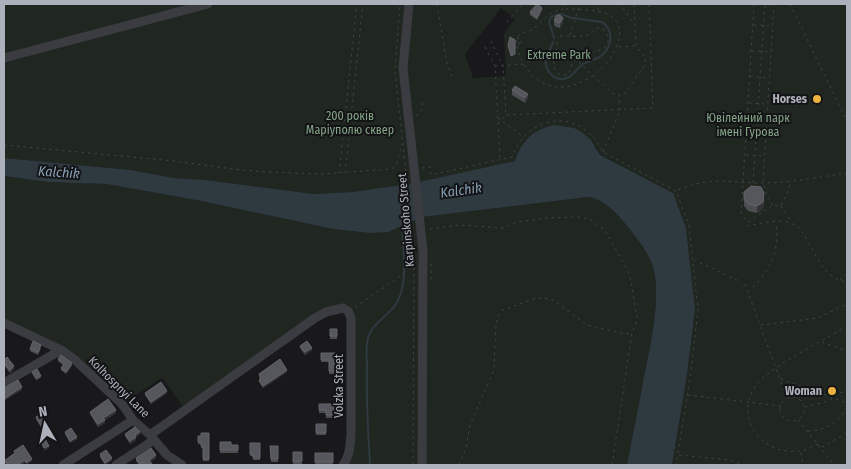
<svg xmlns="http://www.w3.org/2000/svg" width="851" height="469" font-family="'Fira Sans Condensed',sans-serif">
  <style>
    .green { fill: #1f2720; fill-rule: evenodd }
    .water { fill: #2f3940 }
    .lines { fill: none; stroke-linecap: round; stroke-linejoin: round }
    .stream { stroke: #2f3940; stroke-width: 2 }
    .path { stroke: #414348; stroke-width: 1; stroke-dasharray: 2.5 4; stroke-linecap: butt }
    .minor { stroke: #3b3c41; stroke-width: 9 }
    .wall { fill: #4b4d51 }
    .shaded-wall { fill: #333337 }
    .building { fill: #56575c; stroke: #63656b }
    .poi-dot { fill: #edb240; stroke: #141417; stroke-width: 2 }
    .labels { text-anchor: middle; stroke-width: 4; stroke-linejoin: round; paint-order: stroke }
    .park-label { font-size: 12px; fill: #84a586; stroke: #141417 }
    .poi-label { font-size: 12px; font-weight: bold; fill: #acb1bb; stroke: #141417; text-anchor: end }
    .street-label { font-size: 12px; fill: #acb1bb; stroke: #141417 }
    .water-label { font-size: 14px; font-style: italic; fill: #859eb4; stroke: #141417 }
  </style>
  <rect width="100%" height="100%" fill="#19191c"/>
  <path class="green" d="M 4,4 L 409,4 L 404,56 L 413,184 L 352,192 L 314,194 L 205,180 L 174,178 L 131,170 L 4,158 Z
    M 412,4 L 847,4 L 847,465 L 672,465 L 687,375 L 695,310 L 673,193 L 600,155 L 596,147 L 518,152 L 515,161 L 419,183 L 407,67 ZM 501,8 L 515,19 L 504,34 L 506,76 L 473,78 L 465,54 Z
    M 4,176 L 48,182 L 106,184 L 135,189 L 201,201 L 333,229 L 369,233 L 417,218 L 419,238 L 419,465 L 343,465 L 347,460 L 348,311 L 335,309 L 185,409 L 162,378 L 122,404 L 75,360 L 4,323 Z
    M 588,197 C 604,199 617,213 627,226 C 636,237 647,251 652,264 C 663,295 649,351 643,382 C 638,410 632,438 627,465 L 424,465 L 422,217 Z"/>
  <path class="water" d="M 555,125 L 574,128 L 583,133 L 590,139 L 600,155 L 673,193 L 686,228 L 695,310 L 687,375 L 672,465 L 627,465 C 632,438 638,410 643,382 C 649,351 663,295 652,264 C 647,251 636,237 627,226 C 617,213 604,199 588,197 L 422,217 L 388,232 L 369,233 L 333,229 L 201,201 L 135,189 L 106,184 L 48,182 L 4,176 L 4,158 L 131,170 L 174,178 L 205,180 L 314,194 L 352,192 L 415,183 L 515,161 C 522,140 534,129 555,125 Z"/>
  <g class="lines">
    <path class="stream" d="M 553,42 C 548,57 539,64 554,77 C 570,84 573,71 583,64 C 588,61 593,60 598,58 C 612,50 615,31 602,22 L 572,18 L 561,14 L 551,17 L 549,22 L 554,38
      M 370,465 C 368,432 366,399 367,366 C 367,356 365,345 369,335 C 374,322 389,315 396,304 C 409,284 403,247 402,225"/>
    <path class="path" d="M 437,4 L 447,64 L 453,79
      M 563,4 L 565,8
      M 618,4 L 625,10 L 633,23
      M 754,4 L 741,214 L 748,222 L 773,205 L 780,206
      M 790,4 L 847,121
      M 566,9 C 575,9 600,10 607,14 C 649,33 577,117 533,76 C 523,67 517,52 516,39 C 520,32 527,33 533,29 C 546,20 547,11 566,9 Z
      M 598,10 L 599,4
      M 507,22 L 523,4
      M 754,25 L 772,26
      M 570,35 L 580,4
      M 517,39 L 519,38 L 519,45 L 521,45 L 521,38 L 522,39
      M 491,41 L 503,66 L 506,115
      M 557,42 C 557,55 549,64 558,74 L 566,75 L 569,73 C 571,68 572,62 576,59 C 587,50 618,54 605,30 C 594,24 596,32 588,35 C 580,38 567,35 558,36 L 557,38
      M 485,47 L 495,66 L 500,159
      M 619,47 L 635,46
      M 752,51 L 771,52
      M 557,52 L 569,52 L 593,76 L 615,95 L 624,95 L 645,65 L 645,57 L 636,46 L 634,4
      M 495,66 L 524,64 L 543,51 L 554,57
      M 395,68 L 400,4
      M 395,72 L 406,172
      M 750,76 L 769,78
      M 749,103 L 767,104
      M 416,116 L 422,109 L 423,102
      M 498,118 L 522,136
      M 498,124 L 506,115 L 653,108 L 649,4
      M 747,128 L 766,130
      M 4,145 L 174,161 L 233,169 L 267,172 L 321,174 L 392,169 L 396,165 L 402,144
      M 603,152 L 620,110 L 619,96
      M 746,155 L 764,156
      M 422,168 L 430,167 L 431,175 L 512,157 C 529,112 582,108 603,152 L 676,191 L 689,226 L 698,310 L 690,378 L 676,465
      M 339,173 L 357,4
      M 345,173 L 363,4
      M 753,183 L 765,4
      M 678,190 C 711,176 728,183 762,183 C 790,183 819,177 847,173
      M 773,205 L 767,195 L 763,183 L 774,4
      M 781,205 L 787,194 L 791,181
      M 781,206 L 791,222
      M 747,226 C 765,223 787,215 801,230 C 814,249 822,279 847,282
      M 430,229 L 460,225 L 503,228 L 517,222 L 545,218 L 580,217 L 589,219 L 605,230 L 627,269 L 630,276 L 637,317 L 636,324 L 632,333 L 612,465
      M 694,260 L 739,281
      M 431,264 L 431,282
      M 840,280 L 847,274
      M 745,284 L 787,399
      M 753,287 C 771,270 780,248 776,223
      M 355,307 L 398,278 L 413,263
      M 761,325 L 818,318 L 847,304
      M 822,342 L 847,351
      M 781,379 L 847,403
      M 688,395 L 781,406
      M780 409a12 12 0 1 1 24 0a12 12 0 1 1-24 0Z
      M 805,407 L 828,401 L 833,398 L 839,392 L 847,393
      M 798,420 L 834,465
      M 808,431 C 825,431 838,422 847,408
      M 818,444 C 777,469 728,426 756,385 C 768,368 822,341 842,329
      M 822,447 L 847,433
      M 801,453 L 803,465
      M 679,455 L 730,460 L 744,465
      M 413,465 L 414,244
      M 459,465 L 466,448 L 470,425 L 494,370 L 496,324 L 498,316 L 503,310 L 536,298 L 545,298 L 553,300 L 587,325 L 625,334 L 631,333"/>
    <path class="minor" d="M 409,4 L 403,68 L 423,250 L 422,465
      M 4,58 L 208,4
      M 4,323 L 61,350 L 75,360 L 122,404 L 133,420 L 150,435 L 167,455 L 182,465
      M 4,383 L 61,350
      M 150,435 L 315,318 L 326,312 L 343,308 L 348,311 L 351,318 L 351,434 C 350,445 350,456 343,465
      M 63,465 L 133,420
      M 116,465 L 154,440"/>
  </g>
  <path class="wall" d="M 542,11 L 537,20 L 530,15 L 530,12 Z
    M 554,20 L 563,23 L 560,28 L 556,27 L 554,25 Z
    M 512,90 L 528,99 L 525,103 L 512,95 Z
    M 744,192 L 764,200 L 763,209 L 757,213 L 748,211 L 744,206 Z
    M 330,329 L 337,329 L 337,339 L 330,339 Z
    M 300,346 L 312,350 L 305,355 L 300,348 Z
    M 41,348 L 38,355 L 30,351 L 30,349 Z
    M 321,353 L 335,363 L 340,363 L 340,374 L 329,374 L 329,362 L 321,362 Z
    M 58,359 L 72,366 L 66,374 L 61,370 L 61,368 L 63,365 L 58,361 Z
    M 4,360 L 14,369 L 10,373 L 4,365 Z
    M 287,372 L 263,388 L 259,382 L 259,380 L 260,379 L 259,377 L 259,374 Z
    M 145,393 L 167,393 L 151,404 L 145,395 Z
    M 319,404 L 334,404 L 334,418 L 326,418 L 326,413 L 319,413 Z
    M 90,412 L 116,413 L 105,420 L 105,423 L 98,427 L 90,414 Z
    M 36,417 L 47,427 L 42,429 L 36,419 Z
    M 316,424 L 326,424 L 326,435 L 316,435 Z
    M 65,432 L 77,439 L 70,443 L 65,434 Z
    M 209,433 L 209,461 L 203,461 L 203,448 L 201,448 L 201,444 L 198,444 L 198,436 L 201,436 Z
    M 125,434 L 140,434 L 136,437 L 136,440 L 130,444 L 125,436 Z
    M 220,442 L 231,445 L 238,445 L 238,453 L 220,453 Z
    M 250,443 L 260,443 L 260,460 L 253,460 L 253,456 L 250,456 Z
    M 270,446 L 278,446 L 278,462 L 271,462 Z
    M 293,452 L 302,452 L 302,464 L 293,464 Z
    M 315,453 L 333,453 L 333,464 L 315,464 Z
    M 100,454 L 112,460 L 105,465 L 100,457 Z
    M 136,458 L 156,458 L 150,462 L 152,465 L 139,465 L 136,461 Z"/>
  <path class="shaded-wall" d="M 542,8 L 542,11 L 537,20 L 537,18 Z
    M 563,18 L 563,23 L 560,28 L 560,23 Z
    M 528,94 L 528,99 L 525,103 L 525,98 Z
    M 764,193 L 764,200 L 763,209 L 757,213 L 757,206 Z
    M 312,348 L 312,350 L 305,355 L 305,352 Z
    M 72,363 L 72,366 L 66,374 L 66,372 Z
    M 14,366 L 14,369 L 10,373 L 10,370 Z
    M 287,370 L 287,372 L 263,388 L 263,386 Z
    M 41,376 L 41,378 L 36,381 L 36,379 Z
    M 22,387 L 22,390 L 4,401 L 4,399 Z
    M 167,391 L 167,393 L 151,404 L 151,402 Z
    M 116,410 L 116,413 L 103,421 L 103,418 Z
    M 105,420 L 105,423 L 98,427 L 98,424 Z
    M 47,424 L 47,427 L 42,429 L 42,427 Z
    M 140,432 L 140,434 L 135,438 L 135,435 Z
    M 77,437 L 77,439 L 70,443 L 70,441 Z
    M 136,437 L 136,440 L 130,444 L 130,441 Z
    M 49,446 L 49,448 L 44,451 L 44,448 Z
    M 156,455 L 156,458 L 149,462 L 149,460 Z
    M 112,458 L 112,460 L 105,465 L 105,463 Z
    M 32,459 L 32,461 L 26,465 L 26,463 Z
    M 25,460 L 25,463 L 21,465 L 17,465 Z"/>
  <path class="building" d="M 537,4 L 542,8 L 537,18 L 530,12 Z
    M 557,15 L 560,15 L 563,18 L 560,23 L 556,22 L 554,20 Z
    M 510,37 L 515,40 L 515,54 L 511,56 L 508,45 Z
    M 515,86 L 528,94 L 525,98 L 512,90 Z
    M 751,186 L 761,187 L 764,193 L 763,202 L 757,206 L 748,204 L 744,199 L 744,192 Z
    M 330,329 L 337,329 L 337,336 L 330,336 Z
    M 33,341 L 41,345 L 38,352 L 30,349 Z
    M 307,341 L 312,348 L 305,352 L 300,346 Z
    M 321,353 L 335,353 L 335,363 L 340,363 L 340,371 L 329,371 L 329,360 L 321,360 Z
    M 61,355 L 72,363 L 66,372 L 61,368 L 64,364 L 58,359 Z
    M 7,357 L 14,366 L 10,370 L 4,363 L 4,360 Z
    M 280,359 L 287,370 L 263,386 L 259,380 L 261,378 L 259,374 Z
    M 37,369 L 41,376 L 36,379 L 32,372 Z
    M 18,380 L 22,387 L 4,399 L 4,388 Z
    M 161,382 L 167,391 L 151,402 L 145,393 Z
    M 108,399 L 116,410 L 103,418 L 105,420 L 98,424 L 90,412 Z
    M 319,404 L 334,404 L 334,415 L 326,415 L 326,410 L 319,410 Z
    M 41,414 L 47,424 L 42,427 L 36,417 Z
    M 316,424 L 326,424 L 326,433 L 316,433 Z
    M 135,427 L 140,432 L 135,435 L 136,437 L 130,441 L 125,434 Z
    M 71,428 L 77,437 L 70,441 L 65,432 Z
    M 201,433 L 209,433 L 209,459 L 203,459 L 203,446 L 201,446 L 201,442 L 198,442 L 198,436 L 201,436 Z
    M 44,437 L 49,446 L 44,448 L 40,440 Z
    M 220,442 L 231,442 L 231,445 L 238,445 L 238,450 L 220,450 Z
    M 250,443 L 260,443 L 260,458 L 253,458 L 253,454 L 250,454 Z
    M 23,445 L 32,459 L 26,463 L 25,460 L 17,465 L 6,465 L 7,464 L 4,461 L 15,453 L 14,451 Z
    M 270,446 L 278,446 L 278,459 L 271,459 Z
    M 151,448 L 156,455 L 149,460 L 152,464 L 150,465 L 145,465 L 143,462 L 140,464 L 136,458 Z
    M 106,450 L 112,458 L 105,463 L 100,454 Z
    M 293,452 L 302,452 L 302,461 L 293,462 Z
    M 315,453 L 333,453 L 333,462 L 315,462 Z"/>
  <g class="poi-dot">
    <circle cx="817" cy="99" r="5"/>
    <circle cx="832" cy="391" r="5"/>
  </g>
  <g class="labels">
    <g class="park-label">
      <text x="559" y="59">Extreme Park</text>
      <text x="350" y="120">200 років<tspan x="350" dy="14">Маріуполю сквер</tspan></text>
      <text x="748" y="122">Ювілейний парк<tspan x="748" dy="14">імені Гурова</tspan></text>
    </g>
    <g class="poi-label">
      <text x="807" y="103">Horses</text>
      <text x="822" y="395">Woman</text>
    </g>
    <g class="street-label">
      <text transform="translate(406 220) rotate(-95)" y="4">Karpinskoho Street</text>
      <text transform="translate(339 386) rotate(-90)" y="4">Volzka Street</text>
      <text transform="translate(119 387) rotate(45)" y="4">Kolhospnyi Lane</text>
    </g>
    <g class="water-label">
      <text transform="translate(59 172) rotate(4)" y="5">Kalchik</text>
      <text transform="translate(461 190) rotate(-8)" y="5">Kalchik</text>
    </g>
  </g>
  <rect width="851" height="469" fill="none" stroke="#acb1bb" stroke-width="10"/>
  <g transform="translate(45 424) rotate(351)" stroke="#141417" stroke-width="4" paint-order="stroke">
  <path d="M0-4L9 19L0 12L-9 19Z" fill="#acb1bb"/>
  <text y="-8" font-size="14" font-weight="bold" text-anchor="middle" fill="#acb1bb">N</text>
  </g>
</svg>
